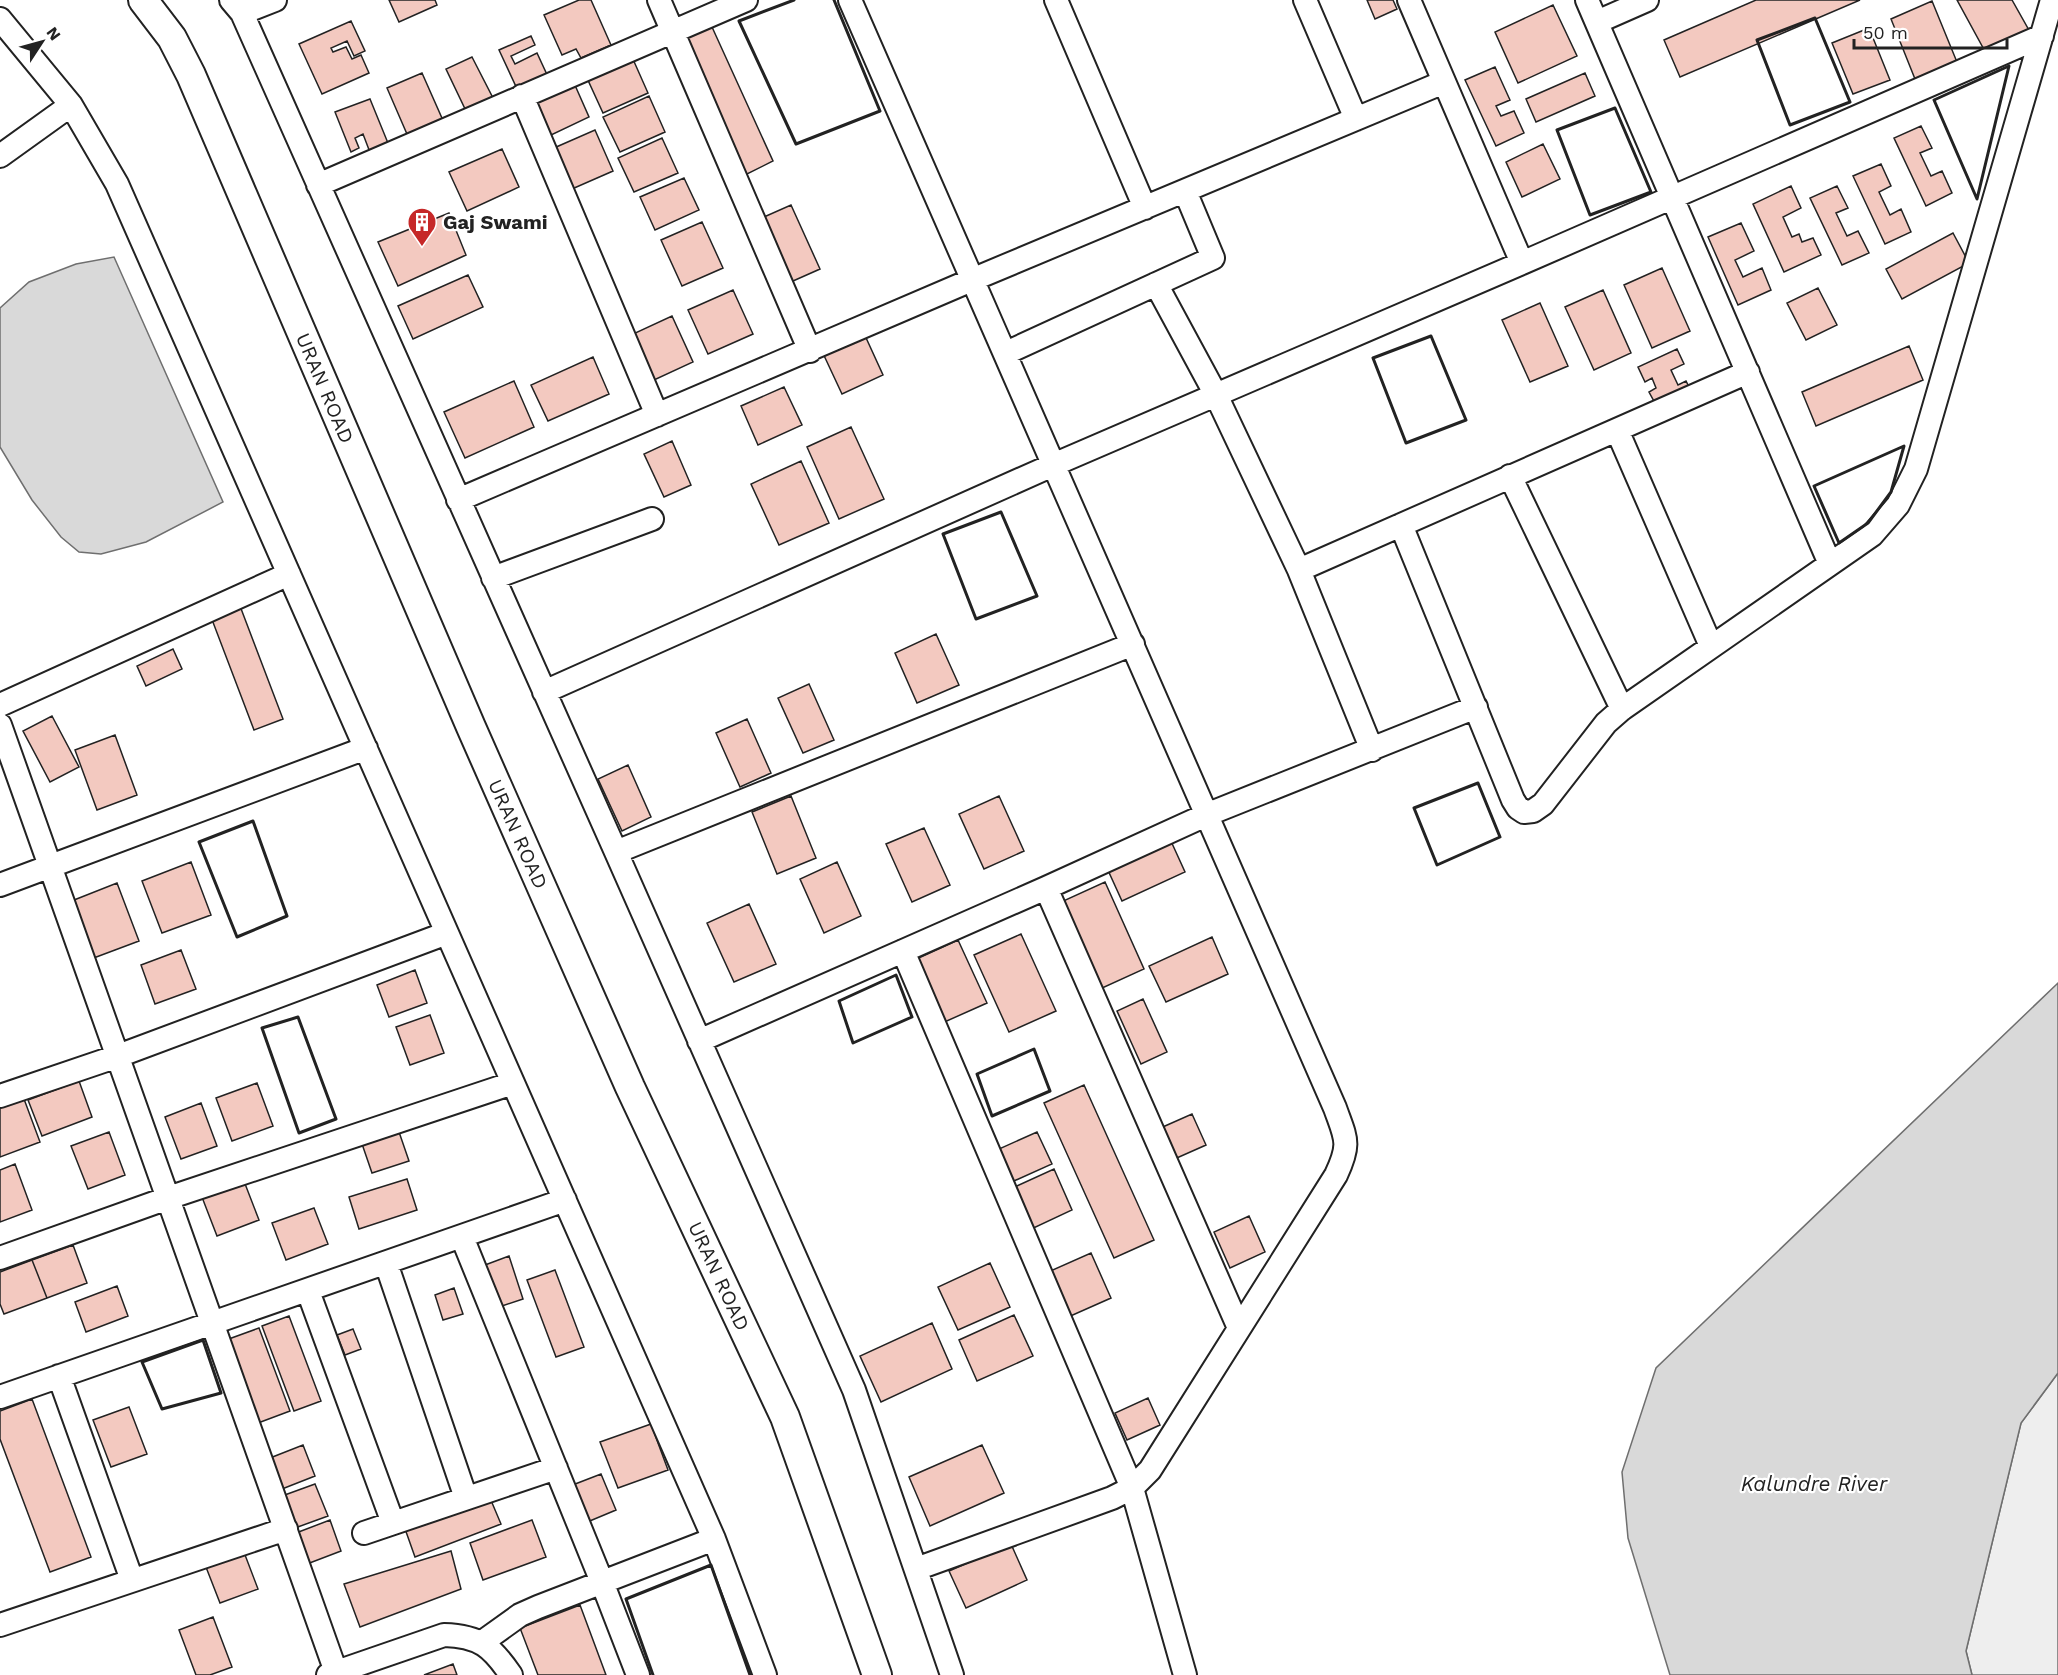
<svg xmlns="http://www.w3.org/2000/svg" width="2058" height="1675" font-family="'Work Sans',sans-serif">
  <style>
    .green { fill: #eee; stroke: #6f6f6f; stroke-width: 1.5 }
    .water { fill: #d9d9d9; stroke: #6f6f6f; stroke-width: 1.5 }
    .building { fill: #f3c9c0; stroke: #222; stroke-width: 1.5 }
    .lines { fill: none; stroke-linecap: round; stroke-linejoin: round }
    .minor-casing { stroke: #222; stroke-width: 26 }
    .major-casing { stroke: #222; stroke-width: 32 }
    .minor { stroke: #fff; stroke-width: 22 }
    .major { stroke: #fff; stroke-width: 28 }
    .wall { stroke: #222; stroke-width: 3 }
    .labels { text-anchor: middle; stroke-width: 4.5; stroke-linejoin: round; paint-order: stroke }
    .poi-label { font-size: 20px; font-weight: bold; fill: #222; stroke: #fff; text-anchor: start }
    .street-label { font-size: 20px; fill: #222; stroke: #fff }
    .water-label { font-size: 21px; font-style: italic; fill: #222; stroke: #fff }
  </style>
  <rect width="100%" height="100%" fill="#fff"/>
  <path class="green" d="M 2058,1373 L 2058,1675 L 1972,1675 L 1966,1651 L 2021,1423 Z"/>
  <path class="water" d="M 114,257 L 223,502 L 146,542 L 101,554 L 79,552 L 61,537 L 32,500 L 0,447 L 0,308 L 29,282 L 76,264 Z
    M 2058,983 L 2058,1373 L 2021,1423 L 1966,1651 L 1972,1675 L 1670,1675 L 1628,1538 L 1622,1472 L 1656,1368 Z"/>
  <path class="building" d="M 389,0 L 435,0 L 437,5 L 399,22 Z
    M 579,0 L 591,0 L 611,45 L 581,58 L 576,49 L 562,55 L 544,15 Z
    M 1367,0 L 1393,0 L 1397,9 L 1375,19 Z
    M 1756,0 L 1860,0 L 1680,77 L 1664,40 Z
    M 1957,0 L 2012,0 L 2030,32 L 1987,55 Z
    M 1932,1 L 1959,67 L 1917,84 L 1891,19 Z
    M 1553,5 L 1577,56 L 1518,83 L 1495,32 Z
    M 351,21 L 365,51 L 354,56 L 347,41 L 331,48 L 333,52 L 346,47 L 352,59 L 361,55 L 369,73 L 322,94 L 299,44 Z
    M 712,27 L 773,161 L 743,176 L 686,38 Z
    M 1869,28 L 1890,80 L 1853,94 L 1832,43 Z
    M 531,36 L 535,45 L 511,56 L 515,64 L 537,53 L 549,79 L 519,93 L 499,50 Z
    M 472,57 L 494,100 L 467,113 L 446,69 Z
    M 632,57 L 648,93 L 603,113 L 587,78 Z
    M 1495,67 L 1510,100 L 1496,106 L 1501,116 L 1514,111 L 1524,133 L 1496,146 L 1465,80 Z
    M 422,73 L 445,125 L 410,141 L 387,88 Z
    M 1585,73 L 1595,96 L 1536,122 L 1526,99 Z
    M 574,83 L 589,117 L 549,136 L 533,101 Z
    M 649,96 L 665,132 L 620,152 L 603,117 Z
    M 370,99 L 390,148 L 371,155 L 363,134 L 355,138 L 359,148 L 351,152 L 335,112 Z
    M 1921,126 L 1932,148 L 1920,153 L 1931,176 L 1942,171 L 1952,193 L 1926,206 L 1894,138 Z
    M 595,130 L 613,171 L 572,189 L 554,148 Z
    M 662,138 L 678,173 L 634,192 L 618,158 Z
    M 1543,144 L 1560,179 L 1522,197 L 1506,162 Z
    M 502,149 L 519,187 L 467,211 L 449,172 Z
    M 1881,164 L 1891,186 L 1879,192 L 1890,215 L 1901,209 L 1911,232 L 1885,244 L 1853,176 Z
    M 684,178 L 699,210 L 655,230 L 640,197 Z
    M 1791,186 L 1801,208 L 1783,217 L 1792,237 L 1799,234 L 1802,242 L 1813,238 L 1821,255 L 1784,272 L 1753,204 Z
    M 1837,186 L 1848,208 L 1836,213 L 1847,236 L 1858,231 L 1869,253 L 1842,265 L 1810,198 Z
    M 791,205 L 820,269 L 775,289 L 746,225 Z
    M 449,213 L 466,255 L 398,286 L 378,242 Z
    M 702,222 L 723,268 L 682,286 L 661,240 Z
    M 1741,223 L 1754,251 L 1735,260 L 1743,277 L 1762,268 L 1771,290 L 1738,305 L 1708,237 Z
    M 1953,233 L 1969,263 L 1902,299 L 1886,269 Z
    M 1662,268 L 1690,331 L 1652,348 L 1624,285 Z
    M 468,275 L 483,307 L 413,339 L 398,306 Z
    M 1818,288 L 1837,325 L 1806,340 L 1787,303 Z
    M 733,290 L 753,334 L 708,354 L 688,310 Z
    M 1603,290 L 1631,353 L 1594,370 L 1565,307 Z
    M 1540,303 L 1568,366 L 1530,382 L 1502,320 Z
    M 672,316 L 693,362 L 654,380 L 633,334 Z
    M 862,329 L 883,375 L 842,394 L 820,347 Z
    M 1909,346 L 1923,380 L 1816,426 L 1802,392 Z
    M 1677,349 L 1684,364 L 1671,370 L 1678,385 L 1686,381 L 1689,387 L 1655,403 L 1649,392 L 1656,388 L 1652,378 L 1645,382 L 1638,367 Z
    M 593,357 L 609,394 L 548,421 L 531,385 Z
    M 514,381 L 534,427 L 465,458 L 444,412 Z
    M 784,387 L 802,425 L 758,445 L 741,406 Z
    M 851,427 L 884,499 L 839,519 L 807,447 Z
    M 672,441 L 691,485 L 664,497 L 644,454 Z
    M 801,461 L 829,523 L 779,545 L 751,484 Z
    M 240,606 L 283,719 L 254,730 L 211,617 Z
    M 936,634 L 959,685 L 917,703 L 895,653 Z
    M 173,649 L 182,669 L 146,686 L 137,666 Z
    M 809,684 L 834,740 L 803,753 L 778,698 Z
    M 52,716 L 79,767 L 50,782 L 23,731 Z
    M 747,719 L 771,773 L 740,787 L 716,733 Z
    M 115,735 L 137,795 L 97,810 L 75,750 Z
    M 628,765 L 651,817 L 622,831 L 598,779 Z
    M 791,796 L 816,858 L 777,874 L 752,812 Z
    M 999,796 L 1024,851 L 984,869 L 959,814 Z
    M 924,828 L 950,885 L 912,902 L 886,844 Z
    M 1170,839 L 1185,872 L 1122,901 L 1107,868 Z
    M 191,862 L 211,915 L 162,933 L 142,881 Z
    M 837,862 L 861,916 L 824,933 L 800,879 Z
    M 1105,882 L 1144,969 L 1100,989 L 1061,902 Z
    M 117,883 L 139,941 L 91,959 L 69,902 Z
    M 749,904 L 776,964 L 734,982 L 707,923 Z
    M 1021,934 L 1056,1011 L 1009,1032 L 974,955 Z
    M 1212,937 L 1228,974 L 1166,1002 L 1149,966 Z
    M 958,940 L 987,1003 L 940,1024 L 912,961 Z
    M 181,950 L 196,989 L 155,1004 L 141,965 Z
    M 415,970 L 427,1003 L 389,1017 L 377,985 Z
    M 1143,999 L 1167,1052 L 1141,1064 L 1117,1011 Z
    M 430,1015 L 444,1053 L 410,1065 L 396,1027 Z
    M 79,1081 L 92,1117 L 42,1136 L 28,1100 Z
    M 257,1083 L 273,1126 L 232,1141 L 216,1098 Z
    M 1084,1085 L 1154,1240 L 1114,1258 L 1044,1103 Z
    M 24,1099 L 40,1142 L 0,1157 L 0,1108 Z
    M 201,1103 L 217,1146 L 181,1159 L 165,1117 Z
    M 1192,1114 L 1206,1145 L 1170,1161 L 1156,1130 Z
    M 398,1129 L 409,1161 L 372,1173 L 361,1141 Z
    M 109,1132 L 125,1175 L 88,1189 L 71,1146 Z
    M 1037,1132 L 1052,1164 L 1005,1185 L 990,1153 Z
    M 15,1164 L 32,1210 L 0,1222 L 0,1170 Z
    M 1054,1169 L 1072,1210 L 1025,1232 L 1006,1191 Z
    M 242,1176 L 259,1220 L 217,1236 L 200,1192 Z
    M 407,1179 L 417,1210 L 359,1229 L 349,1197 Z
    M 314,1208 L 328,1244 L 286,1260 L 272,1223 Z
    M 1249,1216 L 1265,1252 L 1230,1268 L 1214,1232 Z
    M 73,1245 L 87,1283 L 47,1298 L 32,1260 Z
    M 1091,1253 L 1111,1298 L 1066,1318 L 1046,1273 Z
    M 509,1256 L 523,1299 L 499,1307 L 485,1265 Z
    M 32,1260 L 47,1298 L 4,1314 L 0,1304 L 0,1272 Z
    M 990,1263 L 1010,1307 L 958,1330 L 938,1287 Z
    M 555,1270 L 584,1347 L 556,1357 L 527,1280 Z
    M 117,1286 L 128,1316 L 86,1332 L 75,1302 Z
    M 454,1288 L 463,1314 L 443,1320 L 435,1295 Z
    M 1014,1315 L 1033,1356 L 977,1381 L 959,1340 Z
    M 289,1316 L 321,1401 L 294,1411 L 262,1326 Z
    M 932,1323 L 952,1369 L 881,1402 L 860,1356 Z
    M 259,1328 L 290,1411 L 258,1423 L 226,1340 Z
    M 353,1329 L 361,1349 L 345,1355 L 337,1335 Z
    M 1148,1398 L 1160,1425 L 1127,1440 L 1115,1413 Z
    M 32,1399 L 91,1557 L 50,1572 L 0,1439 L 0,1411 Z
    M 129,1407 L 147,1454 L 111,1467 L 93,1420 Z
    M 651,1424 L 668,1470 L 618,1488 L 600,1442 Z
    M 303,1445 L 315,1476 L 282,1489 L 270,1458 Z
    M 982,1445 L 1004,1493 L 930,1526 L 909,1477 Z
    M 601,1474 L 616,1510 L 585,1523 L 570,1486 Z
    M 315,1484 L 328,1516 L 295,1528 L 282,1496 Z
    M 490,1498 L 501,1524 L 415,1557 L 404,1526 Z
    M 330,1520 L 341,1551 L 307,1564 L 296,1533 Z
    M 532,1520 L 546,1557 L 483,1580 L 470,1543 Z
    M 1011,1544 L 1027,1580 L 966,1608 L 949,1571 Z
    M 242,1547 L 258,1589 L 220,1603 L 204,1562 Z
    M 451,1551 L 461,1589 L 360,1627 L 344,1584 Z
    M 580,1605 L 606,1675 L 538,1675 L 520,1628 Z
    M 213,1617 L 232,1667 L 210,1675 L 196,1675 L 179,1630 Z
    M 453,1664 L 457,1675 L 424,1675 Z"/>
  <g class="lines">
    <g class="minor-casing">
      <path id="minor" d="M 231,0 L 242,13 L 616,852 L 854,1390 L 952,1675
        M 659,0 L 810,351
        M 850,0 L 1335,1108 C 1346,1139 1351,1143 1336,1175 L 1150,1470 L 1132,1488 L 1112,1498 L 916,1569
        M 1056,0 L 1145,208
        M 1305,0 L 1356,119
        M 1409,0 L 1522,263
        M 1587,0 L 1830,564
        M 242,13 L 275,0
        M 0,19 L 71,105 L 117,184 L 714,1539 L 765,1675
        M 1597,22 L 1647,0
        M 522,96 L 657,415
        M 0,156 L 71,105
        M 318,185 L 746,0
        M 1156,284 L 1216,395 L 1299,570 L 1372,750
        M 1006,353 L 1213,258 L 1185,191
        M 1617,430 L 1711,646
        M 1510,476 L 1622,709
        M 458,500 L 974,279 L 1444,82
        M 1401,525 L 1513,800 L 1518,808 L 1524,812 L 1533,811 L 1543,804 L 1606,723 L 1622,709 L 1872,535 L 1898,505 L 1916,469 L 2052,0
        M 1299,570 L 1748,372
        M 493,578 L 652,519
        M 544,692 L 1053,465 L 1522,263 L 2042,36
        M 0,705 L 289,574
        M 0,725 L 336,1672
        M 616,852 L 1133,644
        M 0,885 L 366,748
        M 1046,888 L 1239,1328
        M 903,951 L 1132,1488 L 1185,1675
        M 699,1041 L 1046,888 L 1206,815 L 1476,707
        M 0,1096 L 118,1056 L 447,933
        M 462,1237 L 602,1582 L 638,1675
        M 0,1258 L 168,1198 L 513,1083
        M 386,1263 L 466,1498
        M 308,1291 L 393,1523
        M 59,1376 L 132,1580
        M 0,1397 L 565,1200
        M 364,1533 L 556,1468
        M 0,1625 L 286,1529
        M 481,1643 L 520,1615 L 538,1607 L 714,1539
        M 328,1675 L 444,1635 C 480,1636 492,1647 511,1675"/>
    </g>
    <g class="major-casing">
      <path id="major" d="M 143,0 L 172,38 L 191,75 L 471,727 L 630,1087 L 785,1417 L 877,1675"/>
    </g>
    <use href="#minor" class="minor"/>
    <use href="#major" class="major"/>
    <path class="wall" d="M 794,0 L 739,21 L 796,144 L 880,111 L 834,0
      M 1815,18 L 1850,102 L 1790,125 L 1757,40 Z
      M 2009,66 L 1977,199 L 1934,100 Z
      M 1615,108 L 1651,192 L 1590,215 L 1557,130 Z
      M 1431,336 L 1466,420 L 1406,443 L 1373,358 Z
      M 1904,446 L 1891,492 L 1868,523 L 1839,543 L 1814,486 Z
      M 1001,512 L 1037,596 L 976,619 L 943,534 Z
      M 1478,783 L 1500,837 L 1437,865 L 1414,808 Z
      M 253,821 L 287,916 L 237,937 L 199,842 Z
      M 896,975 L 912,1017 L 853,1043 L 839,1001 Z
      M 298,1017 L 336,1119 L 299,1133 L 262,1028 Z
      M 1034,1049 L 1050,1091 L 992,1116 L 977,1074 Z
      M 203,1340 L 221,1393 L 162,1409 L 142,1362 Z
      M 653,1675 L 626,1599 L 711,1565 L 750,1675"/>
  </g>
  <defs>
    <g id="building-pin" transform="scale(1.5)"><path d="M0 17L-7.5 6A9.5 9.5 0 1 1 7.5 6Z" fill="#c62828" stroke="#fff"/><path d="M-4-6H4V6H1V3H-1V6H-4ZM-2.5-4.3h1.7v1.8h-1.7ZM.8-4.3h1.7v1.8H.8ZM-2.5-1h1.7V.8h-1.7ZM.8-1h1.7V.8H.8Z" fill="#fff"/></g>
  </defs>
  <g fill-rule="evenodd">
    <use href="#building-pin" x="422" y="222"/>
  </g>
  <g class="labels">
    <g class="poi-label">
      <text x="443" y="229">Gaj Swami</text>
    </g>
    <g class="street-label">
      <text transform="translate(325 388) rotate(67)" y="7">URAN ROAD</text>
      <text transform="translate(518 834) rotate(66)" y="7">URAN ROAD</text>
      <text transform="translate(719 1276) rotate(65)" y="7">URAN ROAD</text>
    </g>
    <g class="water-label">
      <text x="1814" y="1491">Kalundre River</text>
    </g>
  </g>
  <g transform="translate(42 42) rotate(54)" stroke="#ffffff" stroke-width="4.5" paint-order="stroke">
  <path d="M0-4.5L10 22L0 15L-10 22Z" fill="#222222"/>
  <text y="-9" font-size="16" font-weight="bold" text-anchor="middle" fill="#222222">N</text>
  </g>
  <path d="M1854 39v9h153v-9" fill="none" stroke="#222222" stroke-width="3"/>
  <text x="1863" y="39" font-size="18" fill="#222222" stroke="#ffffff" stroke-width="4.5" paint-order="stroke">50 m</text>
</svg>
